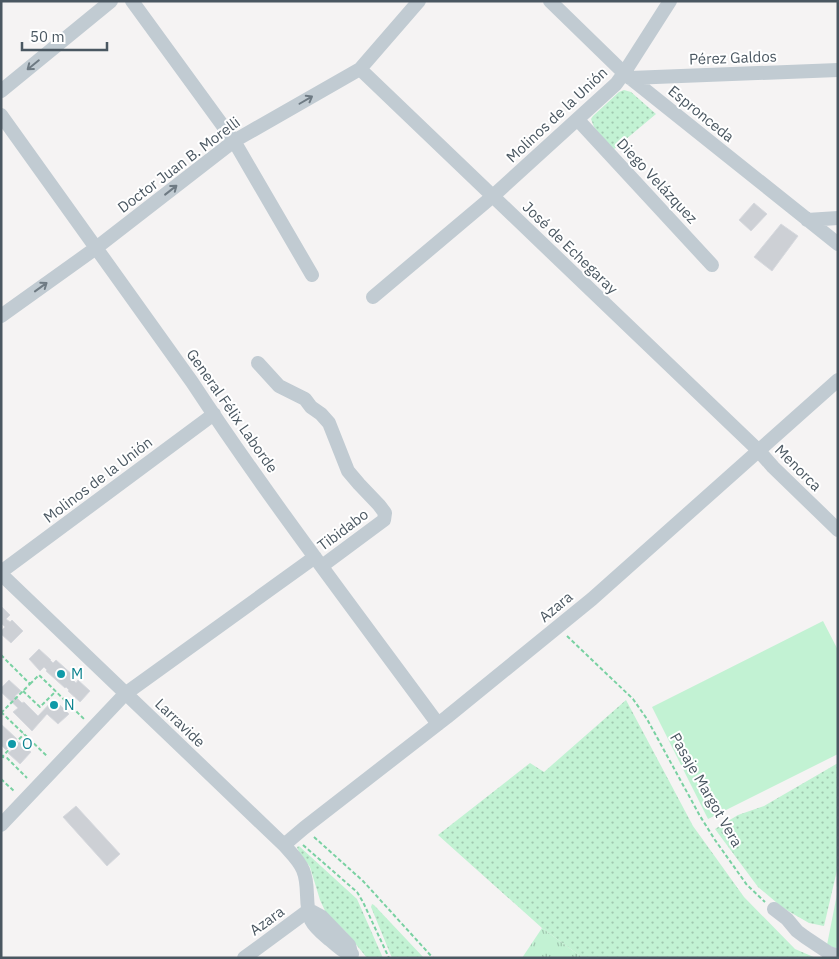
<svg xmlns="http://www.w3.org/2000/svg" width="839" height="959" font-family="'IBM Plex Sans',sans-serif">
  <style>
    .grass { fill: url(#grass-dots) }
    .park { fill: url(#park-tufts) }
    .pitch { fill: #c2f2d3 }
    .building { fill: #cdd0d5; stroke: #d7d9de }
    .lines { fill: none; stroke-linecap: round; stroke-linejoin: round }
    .path { stroke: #79d1a2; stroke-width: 2; stroke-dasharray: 4 2.5; stroke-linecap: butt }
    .minor { stroke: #c1cbd2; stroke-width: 14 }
    .oneway { stroke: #6e7a83 }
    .culture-dot { fill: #0f9aa8; stroke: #fff; stroke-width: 2 }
    .labels { text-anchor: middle; stroke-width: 4; stroke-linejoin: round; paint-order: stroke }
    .street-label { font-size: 15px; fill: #4a5761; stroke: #fff }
    .culture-label { font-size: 15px; fill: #0d838f; stroke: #fff; text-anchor: start }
  </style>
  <defs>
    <pattern id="grass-dots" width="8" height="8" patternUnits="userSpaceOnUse" patternTransform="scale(1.25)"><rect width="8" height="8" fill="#c2f2d3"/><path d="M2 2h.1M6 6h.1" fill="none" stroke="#a0c7af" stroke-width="1.8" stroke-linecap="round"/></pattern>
    <pattern id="park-tufts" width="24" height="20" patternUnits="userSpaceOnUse" patternTransform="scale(1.25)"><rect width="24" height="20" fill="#c2f2d3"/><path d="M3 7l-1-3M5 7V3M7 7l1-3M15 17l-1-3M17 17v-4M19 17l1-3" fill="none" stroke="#a0c7af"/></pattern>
  </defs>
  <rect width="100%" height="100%" fill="#f5f3f3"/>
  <path class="grass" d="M 624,90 L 631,92 L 656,114 L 613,150 L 594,127 L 591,119 L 593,116 L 619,92 Z
    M 626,700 L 693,826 L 744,897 L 795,949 L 816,958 L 583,958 L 542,928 L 438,835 L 530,763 L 544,772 Z
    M 838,763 L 838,866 L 824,926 L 809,923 L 783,908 L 758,887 L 715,829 L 738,815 L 764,806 Z
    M 299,846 L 357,899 L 383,958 L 367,958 L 346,932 L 326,913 L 320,900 L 310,867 L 299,852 L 297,847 Z
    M 372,904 L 374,905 L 424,958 L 392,958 L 371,907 Z"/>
  <path class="park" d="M 542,928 L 583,958 L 522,958 Z"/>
  <path class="pitch" d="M 823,621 L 838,650 L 838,754 L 708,819 L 652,707 Z
    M 838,889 L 838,949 L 827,945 Z"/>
  <path class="building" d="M 754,203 L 767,214 L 751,231 L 739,220 Z
    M 781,224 L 798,236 L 772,271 L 754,257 Z
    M 1,606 L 10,615 L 6,619 L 10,622 L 12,620 L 23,631 L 11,643 L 1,634 L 1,631 L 5,627 L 2,624 L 1,625 Z
    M 39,649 L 51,660 L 50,660 L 53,663 L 56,660 L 75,677 L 73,680 L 76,683 L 78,680 L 90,691 L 80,702 L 68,691 L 69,690 L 66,687 L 65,688 L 46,671 L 47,670 L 44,667 L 40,671 L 29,659 Z
    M 9,680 L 21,691 L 15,696 L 22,703 L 24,702 L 38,716 L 54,699 L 69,714 L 58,724 L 47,714 L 32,731 L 13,712 L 18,708 L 1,692 L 1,688 Z
    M 1,724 L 17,739 L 15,740 L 18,743 L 19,742 L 31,752 L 20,764 L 8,753 L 12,750 L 9,747 L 6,750 L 1,745 Z
    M 76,806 L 120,854 L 107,866 L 63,817 Z"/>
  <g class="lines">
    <path class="path" d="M 567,636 L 633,699 L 647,719 L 700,816 L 715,840 L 747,885 L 765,902
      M 1,655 L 30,684 L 1,713
      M 30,684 L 39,675 L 84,719
      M 23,691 L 40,707 L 56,691
      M 1,712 L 48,757
      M 1,755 L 3,757 L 7,758 L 27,778
      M 1,758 L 24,734
      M 1,779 L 15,792
      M 314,837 L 363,881 L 433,958
      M 303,845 L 357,892 L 363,902 L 389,958"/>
    <path class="minor" d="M 132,1 L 234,141 L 312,275
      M 550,1 L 624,73 L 838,244
      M 360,69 L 758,450 L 773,467 L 838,530
      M 630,78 L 838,70
      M 1,91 L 111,1
      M 1,115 L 192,382 C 269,499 355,611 438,724
      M 578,120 L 712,265
      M 807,220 L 838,218
      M 373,297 L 493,196 L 616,84 L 624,73 L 670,1
      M 1,316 L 96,248 L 234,141 L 360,69 L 419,1
      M 258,363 L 279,386 L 305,399 L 311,407 L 321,414 L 329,423 L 348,471 L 359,484 L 379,505 L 385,513 L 384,520 L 322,566
      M 1,572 L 214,414
      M 1,574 L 284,845 C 291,853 299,860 303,870 C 310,886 304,904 311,920 C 315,928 323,934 330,940 C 337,946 343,952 352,954
      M 1,825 L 125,694 L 315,557
      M 284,845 L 304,828 L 447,717 L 592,599 L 838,380
      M 774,909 L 787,919 L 797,931 L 805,937 L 829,953 L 838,956
      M 309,910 L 322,917 L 349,945 L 351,953
      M 244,958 L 309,910"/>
  </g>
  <defs><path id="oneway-shaft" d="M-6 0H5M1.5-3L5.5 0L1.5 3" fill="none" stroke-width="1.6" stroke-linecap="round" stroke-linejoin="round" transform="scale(1.25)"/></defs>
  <g class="oneway">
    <use href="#oneway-shaft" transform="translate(33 65) rotate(141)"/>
    <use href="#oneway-shaft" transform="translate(306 100) rotate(-30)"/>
    <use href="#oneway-shaft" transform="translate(171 190) rotate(-38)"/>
    <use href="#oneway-shaft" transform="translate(41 287) rotate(-36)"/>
  </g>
  <g class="culture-dot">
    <circle cx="61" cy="674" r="5"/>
    <circle cx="54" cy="705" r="5"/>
    <circle cx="12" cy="744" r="5"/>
  </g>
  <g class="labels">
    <g class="street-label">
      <text transform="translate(733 58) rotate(-2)" y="5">Pérez Galdos</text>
      <text transform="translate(701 114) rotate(39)" y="5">Espronceda</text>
      <text transform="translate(557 115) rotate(-43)" y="5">Molinos de la Unión</text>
      <text transform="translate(179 165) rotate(-37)" y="5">Doctor Juan B. Morelli</text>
      <text transform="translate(657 181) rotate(47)" y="5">Diego Velázquez</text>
      <text transform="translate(570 248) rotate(44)" y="5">José de Echegaray</text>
      <text transform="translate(232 411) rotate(55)" y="5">General Félix Laborde</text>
      <text transform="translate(798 468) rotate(45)" y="5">Menorca</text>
      <text transform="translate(98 480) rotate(-37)" y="5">Molinos de la Unión</text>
      <text transform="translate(343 530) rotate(-37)" y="5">Tibidabo</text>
      <text transform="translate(556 607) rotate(-40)" y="5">Azara</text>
      <text transform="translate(180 723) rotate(44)" y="5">Larravide</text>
      <text transform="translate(706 790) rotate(60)" y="5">Pasaje Margot Vera</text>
      <text transform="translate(267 921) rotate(-36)" y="5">Azara</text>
    </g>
    <g class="culture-label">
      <text x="71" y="679">M</text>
      <text x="64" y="710">N</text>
      <text x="22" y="749">O</text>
    </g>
  </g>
  <rect width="839" height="959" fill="none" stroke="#4a5761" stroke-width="5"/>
  <path d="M22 42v8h85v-8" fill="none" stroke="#4a5761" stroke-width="2.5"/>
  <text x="30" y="42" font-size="15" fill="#4a5761" stroke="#ffffff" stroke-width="4" paint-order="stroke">50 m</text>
</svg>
